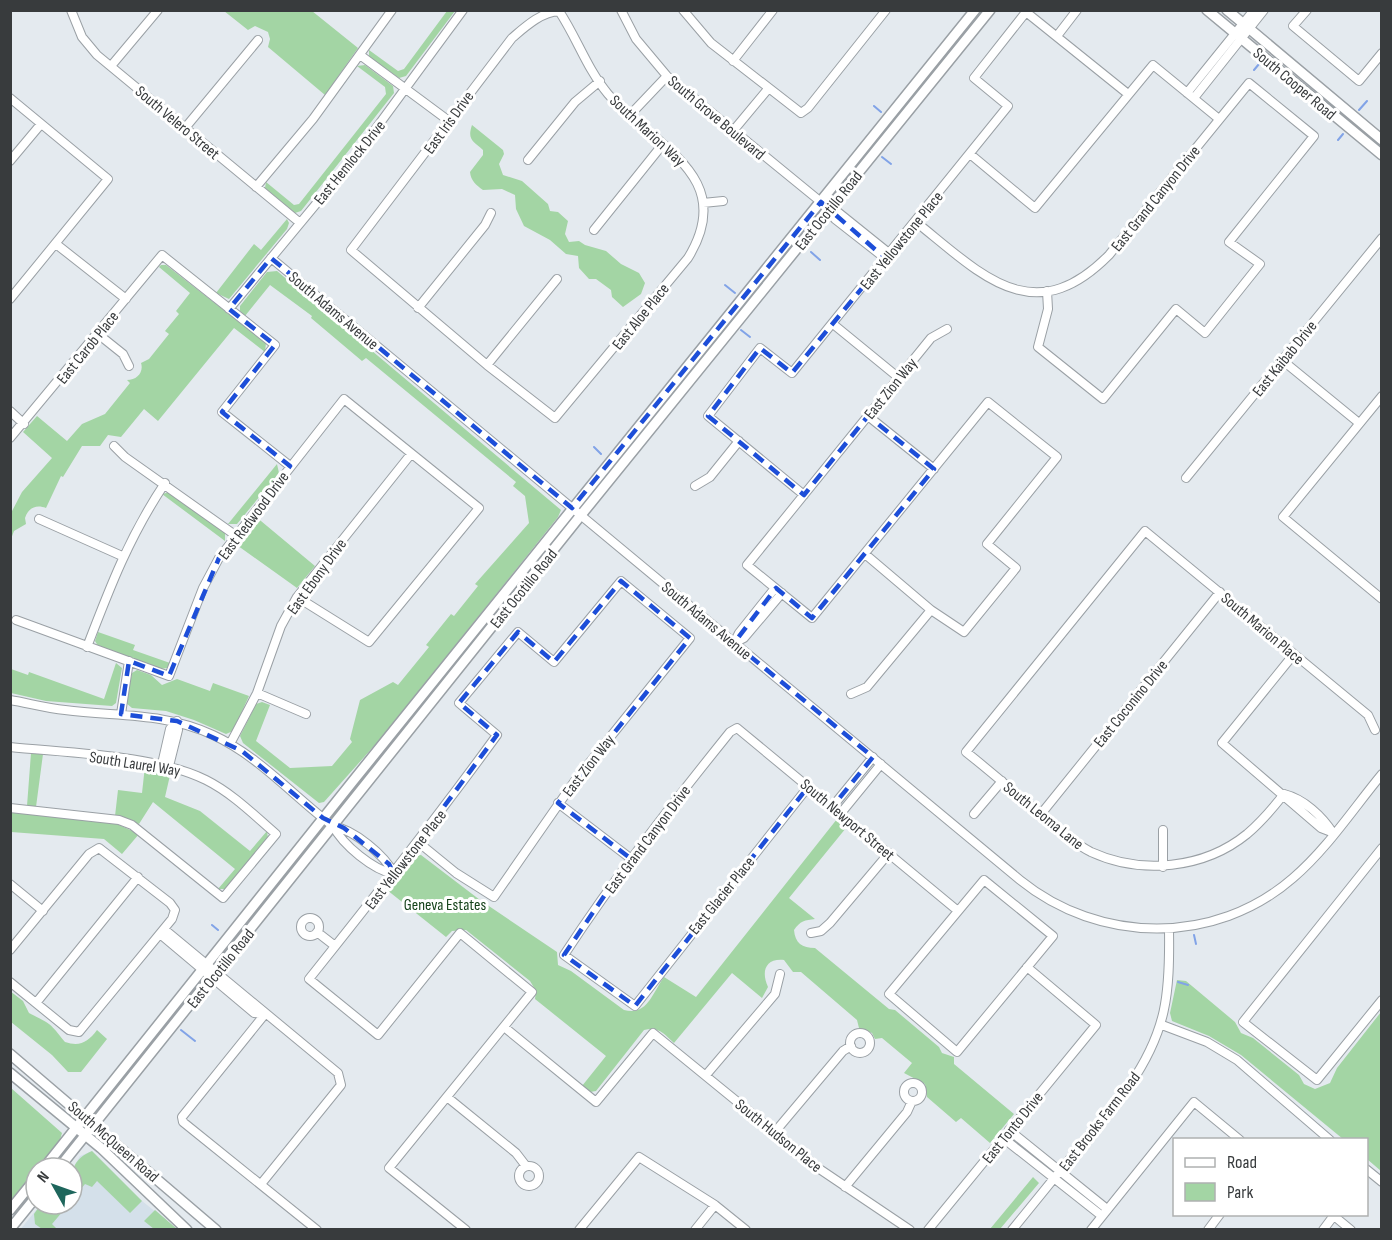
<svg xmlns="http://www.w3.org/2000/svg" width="1392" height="1240" font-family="'Sofia Sans Condensed',sans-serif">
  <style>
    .built { fill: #d4e0ea }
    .green { fill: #a3d5a4 }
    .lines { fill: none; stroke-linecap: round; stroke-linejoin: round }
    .stream { stroke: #81a3e7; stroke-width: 2 }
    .minor-casing { stroke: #9aa0a5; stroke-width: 10 }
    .major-casing { stroke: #9aa0a5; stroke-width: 12 }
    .minor { stroke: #fff; stroke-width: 8 }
    .major { stroke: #fff; stroke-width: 9 }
    .marked { fill: none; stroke: #1d4ed8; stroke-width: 4.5; stroke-dasharray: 12 8; stroke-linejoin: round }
    .labels { text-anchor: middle; stroke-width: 6; stroke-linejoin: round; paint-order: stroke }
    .street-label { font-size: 16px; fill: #383b3d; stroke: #fff }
    .park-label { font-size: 16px; fill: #15421a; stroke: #fff }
  </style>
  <rect width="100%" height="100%" fill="#e4eaef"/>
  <path class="built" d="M 92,1151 L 142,1201 L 177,1229 L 20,1230 L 41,1204 L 72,1204 L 72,1170 L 80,1156 Z"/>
  <path class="green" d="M 224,11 L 312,11 L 358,48 L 325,95 L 268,47 L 270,39 L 268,32 L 255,26 L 248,30 Z
    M 447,11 L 455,11 L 406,76 L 399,78 L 369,57 L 369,50 L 398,71 L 404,69 Z
    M 365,65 L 393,86 L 394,93 L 301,211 L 295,213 L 265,188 L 266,182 L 294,205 L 299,204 L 386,94 L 385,87 L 357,66 Z
    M 472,125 L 503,150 L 504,154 L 499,164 L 503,175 L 522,181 L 548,204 L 550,211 L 558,212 L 568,221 L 565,234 L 569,242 L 579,241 L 585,245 L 606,251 L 621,264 L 639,273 L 645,283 L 641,294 L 623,307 L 612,297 L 611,290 L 596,279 L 589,279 L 579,268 L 578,256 L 566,254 L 550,240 L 524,226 L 516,209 L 515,195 L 502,189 L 483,190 C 476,185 471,181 470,172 L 483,155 L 483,150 C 473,141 467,140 472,125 Z
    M 287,219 L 289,223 L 287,229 L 229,299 L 216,293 L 254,244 L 261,250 Z
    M 161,265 L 166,265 L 266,343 L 265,352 L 234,328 L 158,421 L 144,409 L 121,437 L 108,435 L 100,446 L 82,446 L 63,477 L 61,476 L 46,508 C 36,504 28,508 25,518 L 26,524 L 14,531 L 11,539 L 11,513 L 22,492 L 52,458 L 23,432 L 37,416 L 67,441 L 82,424 L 105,414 L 130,383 L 127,380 C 137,380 144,372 141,363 L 149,359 L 169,334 L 165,331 L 179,314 L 176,311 L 190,293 L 159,267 Z
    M 277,271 L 561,510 L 558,517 L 382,737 L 324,802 L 319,803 L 243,743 L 240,736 L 256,704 L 262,702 L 270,705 L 256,741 L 290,768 L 332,766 L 352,742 L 350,739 L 360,700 L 393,682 L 398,685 L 429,647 L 426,645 L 451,614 L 454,616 L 478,586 L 475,584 L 529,523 L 525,496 L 513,486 L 516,482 L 366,358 L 362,361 L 311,318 L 312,316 L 270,285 L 245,316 L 240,311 L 240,306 L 267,272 Z
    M 277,464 L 279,473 L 237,524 L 228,524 Z
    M 170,492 L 225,533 L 225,541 L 162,494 Z
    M 255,516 L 315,566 L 297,588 L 234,543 Z
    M 98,632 L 135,645 L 133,650 L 170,663 L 167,668 L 161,669 L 98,646 L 95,641 Z
    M 116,663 L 122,668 L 116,703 L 112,706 L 46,701 L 11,693 L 11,669 L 28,675 L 29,672 L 104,699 Z
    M 137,670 L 151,675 L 162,685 L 177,679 L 210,691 L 213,683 L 249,696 L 233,731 L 226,734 L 194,720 L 166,711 L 132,708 L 126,703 L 132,673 Z
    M 31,753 L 43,754 L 36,807 L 27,806 Z
    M 145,766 L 171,771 L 165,797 L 200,811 L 250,851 L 267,831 L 268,838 L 225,889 L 218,889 L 235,869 L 153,802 L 139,824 L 115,816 L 118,790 L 142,793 Z
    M 11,812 L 117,824 L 139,834 L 122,854 L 104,839 L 11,832 Z
    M 837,819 L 846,828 L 789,898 L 815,919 C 805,920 800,921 794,930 C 795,943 802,948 815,948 L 889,1009 L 895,1010 L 939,1047 L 942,1053 L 954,1057 L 954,1064 L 1014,1114 L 990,1143 L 961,1118 L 956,1122 L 927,1097 L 925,1084 L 904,1073 L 912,1063 L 882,1038 L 875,1039 L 872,1033 L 859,1028 L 857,1020 L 801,972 L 793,972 L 784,960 C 765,958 761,972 768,987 L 762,998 L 732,973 L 674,1043 C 664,1034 659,1026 644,1030 L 596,1091 L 590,1092 L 582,1086 L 606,1056 L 535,999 L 536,991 L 530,981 L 466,930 L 452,931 L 446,937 L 387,890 L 415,856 L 421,855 L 480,900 L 557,952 L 558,965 L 571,971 L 624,1010 C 647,1016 652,994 664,977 L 696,997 Z
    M 1177,980 L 1186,981 L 1235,1022 L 1241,1033 L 1253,1038 L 1299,1075 L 1304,1084 L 1315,1089 L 1330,1083 L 1337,1068 L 1381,1012 L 1381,1171 L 1367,1159 L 1366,1140 L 1343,1139 L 1241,1055 L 1209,1036 L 1172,1021 L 1170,1013 Z
    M 10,991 L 23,1001 L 29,1013 C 52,1025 48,1021 65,1042 C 80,1047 88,1042 97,1030 L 107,1039 L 81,1072 L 68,1072 L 52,1055 L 11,1022 Z
    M 11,1088 L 62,1133 L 60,1140 L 11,1200 Z
    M 92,1151 L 142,1201 L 130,1213 L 97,1181 L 92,1187 L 85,1184 L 72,1200 C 72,1177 68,1161 92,1151 Z
    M 1033,1177 L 1039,1183 L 1000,1229 L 990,1229 Z
    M 41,1204 L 69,1204 L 52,1224 L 56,1228 L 54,1229 L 42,1229 L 35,1224 L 34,1214 Z
    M 155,1210 L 177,1229 L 154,1229 L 144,1221 Z"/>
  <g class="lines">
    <path class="stream" d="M 1254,70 L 1259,64
      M 874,106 L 881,112
      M 1359,110 L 1367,101
      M 1338,140 L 1343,134
      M 882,157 L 891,164
      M 811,252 L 820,260
      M 725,285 L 735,293
      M 741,330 L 750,337
      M 594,447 L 601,454
      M 212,925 L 218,930
      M 1194,935 L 1196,944
      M 1178,982 L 1188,985
      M 181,1030 L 195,1041"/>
    <g class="minor-casing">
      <path id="minor" d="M 71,10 L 82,37 L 97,55 L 299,222
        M 621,10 L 636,39 L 667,76 L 821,202 L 835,219 L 886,259
        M 683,10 L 711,43 L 801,113 L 808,108 L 886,10
        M 1307,10 L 1293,26 L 1359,81 L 1382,53
        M 559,11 C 577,38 587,69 608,94 C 653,146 739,175 688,258 L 555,418 L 487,365 L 351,250 L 512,38 C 525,27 541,12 559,11 Z
        M 1057,36 L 1077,10
        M 360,55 L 449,121
        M 733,61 L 773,10
        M 111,66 L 158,10
        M 1187,93 L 1254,10
        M 10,98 L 108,179 L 10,299
        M 1194,98 L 1264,10
        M 629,116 L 667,76
        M 185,128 L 258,40
        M 733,131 L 768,89
        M 970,154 L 1035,208 L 1153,65 L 1219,119
        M 528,160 L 575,102 L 600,81
        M 10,161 L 41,124
        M 256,187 L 313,119 L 392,10
        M 703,203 L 723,201
        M 829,209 L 839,213 L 890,254
        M 916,222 C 981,274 1033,332 1109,255 L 1249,83 L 1314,136 L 1229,242 L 1260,264 L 1205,333 L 1176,309 L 1103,399 L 1038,347 L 1048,309 L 1047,291
        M 594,230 L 663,144
        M 56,244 L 126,299
        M 271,258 L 1020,880 C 1099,944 1215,946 1293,878 C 1327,849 1353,809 1382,774
        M 418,308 L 485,225 L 491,213
        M 229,309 L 355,157 L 463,10
        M 833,324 L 899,378
        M 98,334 L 123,354 L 129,366
        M 1282,360 L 1359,423
        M 487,365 L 557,279
        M 1382,396 L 1283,517 L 1382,599
        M 10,411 L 24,424
        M 868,416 L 934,469
        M 10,438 L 162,255 L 275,345 L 222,412 L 290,466
        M 114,446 L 125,457 L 235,535
        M 1186,478 L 1382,238
        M 695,486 L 710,477 L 739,441
        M 804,495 L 708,416 L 760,348 L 792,373 L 1008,106 L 974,78 L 1026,12 L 1128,94
        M 39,519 L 122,556
        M 865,554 L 931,610 L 964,632 L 1016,568 L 987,544 L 1057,457 L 988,402 L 812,618 L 747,565 L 931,338 L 947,329
        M 16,620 L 169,676 L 203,588 L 219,558 L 344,399 L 479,508 L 369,642 L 297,597
        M 734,643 L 744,638 L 782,593
        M 734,643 L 739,633 L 775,588
        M 87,647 C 110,587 129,537 165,483
        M 1294,654 L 1222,743 L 1321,828 L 1334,833
        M 257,693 L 306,714
        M 851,694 L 867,687 L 931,610
        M 10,700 C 28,703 46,708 65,710 C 116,717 164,712 213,735 C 259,756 293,796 333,826 C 354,830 385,855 394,874
        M 121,714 L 129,661
        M 230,744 L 257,693 L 281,626 L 297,597 L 411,454
        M 10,747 C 68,753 156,755 206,780 C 232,793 254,815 276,834 L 223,898 L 132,825 L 119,820 L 10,808
        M 162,764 L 170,729 L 177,721
        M 169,766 L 178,730 L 177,721
        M 808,787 L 635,1006 L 564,955 C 615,877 672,804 730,732 L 737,728 L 958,911
        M 1284,794 C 1273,808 1261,822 1247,834 C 1204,869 1141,875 1091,852 C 1071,842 1054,825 1037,811 C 1013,791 990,771 966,752 L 1145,531 L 1368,715 L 1375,730
        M 1284,794 C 1304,799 1322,816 1333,833
        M 558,803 L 630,858
        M 833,806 L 873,757
        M 841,813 L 881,764
        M 974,814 L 1002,781
        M 1041,814 L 1220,592
        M 333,826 C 343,845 373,870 394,874
        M 1163,830 L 1163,867
        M 418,842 L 456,873 L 494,897 L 574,782 L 690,638 L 621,581 L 554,662 L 518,632 L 459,703 L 497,735 C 436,819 373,899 309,979 L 378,1035 L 460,933 L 532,992 L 389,1168 L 466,1230
        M 1382,848 L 1243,1022 L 1317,1080 L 1382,1000
        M 984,880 L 1053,936 L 957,1052 L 889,994 Z
        M 10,884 L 43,911
        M301 927a9 9 0 1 1 18 0a9 9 0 1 1-18 0Z
        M 164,929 L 338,1073 L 341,1085 L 261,1184
        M 317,932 L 335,946
        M 811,933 L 821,931 L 830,923 L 889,853
        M 160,934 L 254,1013 L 265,1014
        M 10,950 L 89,854 L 99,848 L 170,903 L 175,910 L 172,919 L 79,1032 L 69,1030 L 10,982
        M 36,1003 L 138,877
        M 265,1014 L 182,1117 L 183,1122 L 317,1230
        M 1162,1025 L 1207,1042 L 1237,1060 L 1330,1140
        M 504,1027 L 596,1102 L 653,1033 L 821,1170 L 910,1230
        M850 1043a10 10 0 1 1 20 0a10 10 0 1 1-20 0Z
        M 706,1075 L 775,994 L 780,974
        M904 1092a9 9 0 1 1 18 0a9 9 0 1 1-18 0Z
        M 447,1097 L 516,1153 L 526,1166
        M 1009,1130 L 1107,1209
        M 774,1133 L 843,1051 L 851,1046
        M 1003,1138 L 1102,1216
        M519 1176a10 10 0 1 1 20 0a10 10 0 1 1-20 0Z
        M 1366,1169 L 1382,1182
        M 845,1187 L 907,1112 L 912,1101
        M 1334,1216 L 1351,1230
        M 579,1230 L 639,1157 L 715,1205 L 746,1230
        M 695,1230 L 715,1205
        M 928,1230 L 1096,1025 L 1027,967
        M 1012,1230 L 1129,1086 C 1167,1031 1170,994 1169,929
        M 1091,1230 L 1194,1102 L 1240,1140
        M 1208,1230 L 1220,1214
        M 1323,1230 L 1335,1214"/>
    </g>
    <g class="major-casing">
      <path id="major" d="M 1207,10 L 1382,155
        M 1227,10 L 1382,140
        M 10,1054 L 216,1230
        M 10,1073 L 101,1148 L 187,1230
        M 44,1168 L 353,781 L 975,10
        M 59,1168 L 581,515 L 990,10
        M 10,1210 L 36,1178
        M 10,1229 L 36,1197"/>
    </g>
    <use href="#minor" class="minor"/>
    <use href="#major" class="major"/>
  </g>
  <path class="marked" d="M 821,202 L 886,259 L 792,373 L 760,348 L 708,416 L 804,495 L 868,416 L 934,469 L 812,618 L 776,588 L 734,643 L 873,757 L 833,806 L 808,787 L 635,1006 L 564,955 L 630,858 L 558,803 L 690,638 L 621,581 L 554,662 L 518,632 L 459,703 L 497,735 L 394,874 L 389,864 L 344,828 L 323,818 L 242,751 L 177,721 L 121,714 L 129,661 L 169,676 L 219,558 L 290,466 L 222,412 L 275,345 L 229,309 L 271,258 L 572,508 Z"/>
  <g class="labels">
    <g class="street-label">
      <text transform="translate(1295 83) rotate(40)" y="6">South Cooper Road</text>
      <text transform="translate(717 117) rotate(40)" y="6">South Grove Boulevard</text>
      <text transform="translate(178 122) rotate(40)" y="6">South Velero Street</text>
      <text transform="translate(448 122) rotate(-54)" y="6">East Iris Drive</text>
      <text transform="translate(648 130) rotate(43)" y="6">South Marion Way</text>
      <text transform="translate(349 162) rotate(-51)" y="6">East Hemlock Drive</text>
      <text transform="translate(1155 198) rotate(-51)" y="6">East Grand Canyon Drive</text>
      <text transform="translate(828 210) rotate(-51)" y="6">East Ocotillo Road</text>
      <text transform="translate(901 240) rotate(-51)" y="6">East Yellowstone Place</text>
      <text transform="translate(334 310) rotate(40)" y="6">South Adams Avenue</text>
      <text transform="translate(640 316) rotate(-51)" y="6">East Aloe Place</text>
      <text transform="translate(87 347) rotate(-51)" y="6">East Carob Place</text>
      <text transform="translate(1284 358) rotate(-51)" y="6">East Kaibab Drive</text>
      <text transform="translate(890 388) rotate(-51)" y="6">East Zion Way</text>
      <text transform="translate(253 515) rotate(-53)" y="6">East Redwood Drive</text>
      <text transform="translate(316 576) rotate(-54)" y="6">East Ebony Drive</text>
      <text transform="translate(523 588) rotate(-51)" y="6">East Ocotillo Road</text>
      <text transform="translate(707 620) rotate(40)" y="6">South Adams Avenue</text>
      <text transform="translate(1263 628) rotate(40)" y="6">South Marion Place</text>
      <text transform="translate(1130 703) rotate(-51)" y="6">East Coconino Drive</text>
      <text transform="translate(135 763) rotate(9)" y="6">South Laurel Way</text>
      <text transform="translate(588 765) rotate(-52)" y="6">East Zion Way</text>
      <text transform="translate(1044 815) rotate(39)" y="6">South Leoma Lane</text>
      <text transform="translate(848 819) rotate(40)" y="6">South Newport Street</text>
      <text transform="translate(647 839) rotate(-53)" y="6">East Grand Canyon Drive</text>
      <text transform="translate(405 859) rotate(-52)" y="6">East Yellowstone Place</text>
      <text transform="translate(721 895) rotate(-51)" y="6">East Glacier Place</text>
      <text transform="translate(220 968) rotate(-51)" y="6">East Ocotillo Road</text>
      <text transform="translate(1099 1121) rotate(-52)" y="6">East Brooks Farm Road</text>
      <text transform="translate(1012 1127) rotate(-51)" y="6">East Tonto Drive</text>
      <text transform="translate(779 1135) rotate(39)" y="6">South Hudson Place</text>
      <text transform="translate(114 1141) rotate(41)" y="6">South McQueen Road</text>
    </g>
    <g class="park-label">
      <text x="445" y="910">Geneva Estates</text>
    </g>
  </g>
  <rect width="1392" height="1240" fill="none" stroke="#383b3d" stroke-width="24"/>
  <rect x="1173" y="1138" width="195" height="78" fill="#ffffff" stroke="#afb1b1" stroke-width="1.5"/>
  <rect x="1185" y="1158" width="30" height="9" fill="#ffffff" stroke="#afb1b1" stroke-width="1.5"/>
  <text x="1227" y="1168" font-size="18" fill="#383b3d">Road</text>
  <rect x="1185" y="1183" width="30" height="18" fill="#a3d5a4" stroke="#afb1b1" stroke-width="1.5"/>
  <text x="1227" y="1198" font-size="18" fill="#383b3d">Park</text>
  <g transform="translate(54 1186) rotate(310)"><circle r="28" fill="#ffffff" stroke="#afb1b1" stroke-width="1.5"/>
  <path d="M0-4.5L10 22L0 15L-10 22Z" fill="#1e665c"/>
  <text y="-9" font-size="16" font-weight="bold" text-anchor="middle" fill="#383b3d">N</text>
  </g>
</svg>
